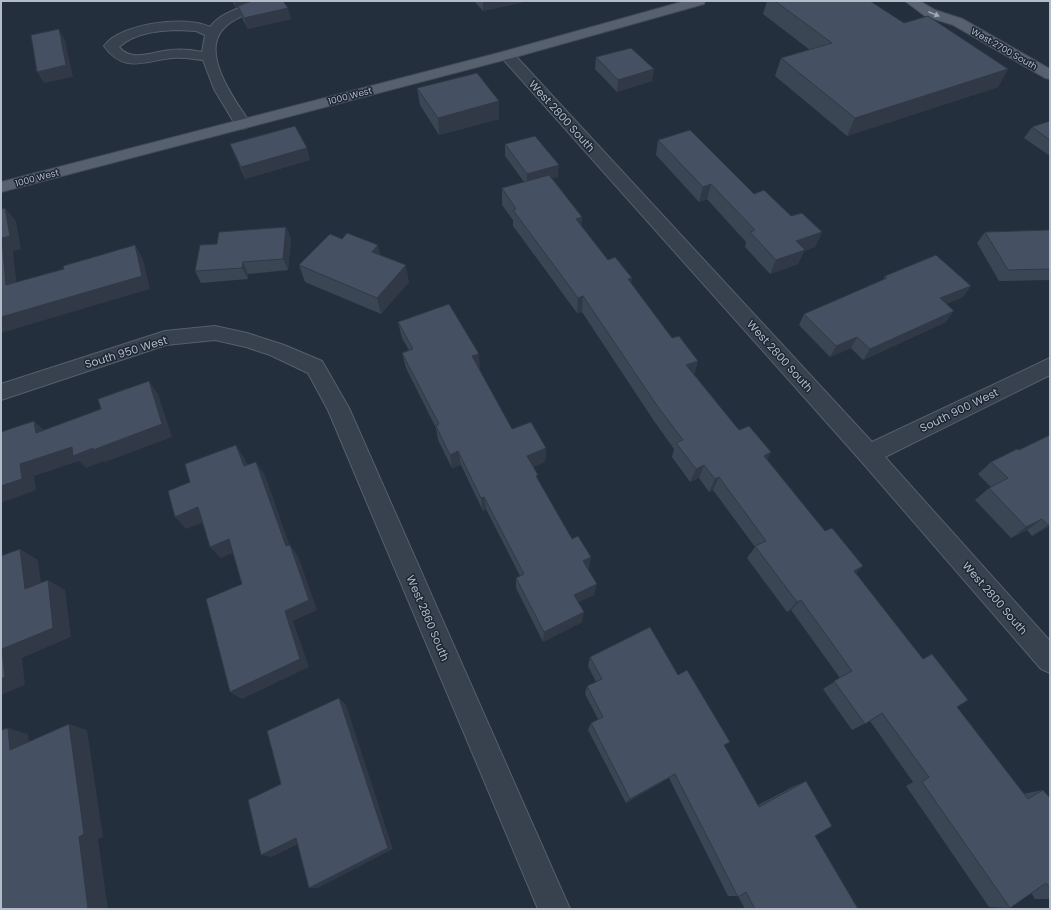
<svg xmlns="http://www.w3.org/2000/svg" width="1051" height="910" font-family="Poppins,sans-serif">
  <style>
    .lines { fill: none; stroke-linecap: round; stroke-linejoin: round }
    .minor-casing { stroke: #565f6c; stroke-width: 2 }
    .major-casing { stroke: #414a57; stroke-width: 2 }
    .minor { fill: #38414e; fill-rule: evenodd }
    .major { fill: #56606e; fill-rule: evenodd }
    .wall { fill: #3b4654 }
    .shaded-wall { fill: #303945 }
    .building { fill: #455162; stroke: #303945 }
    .oneway { fill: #a1aab7 }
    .labels { text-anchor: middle; stroke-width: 3; stroke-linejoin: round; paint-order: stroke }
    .far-street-label { font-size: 9px; fill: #b4bcc9; stroke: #1d2633 }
    .street-label { font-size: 11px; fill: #b4bcc9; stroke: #1d2633 }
  </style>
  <rect width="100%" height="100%" fill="#242f3e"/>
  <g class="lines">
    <g class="minor-casing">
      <path id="minor" d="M 257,1 L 272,2 L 271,5 C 256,11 236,16 224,28 C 199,53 236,102 251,124 L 248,127 L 243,129 L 238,127 L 235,124 L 214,89 L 203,60 C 193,59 182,57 172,58 C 144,61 124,74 104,46 C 120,23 187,15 210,27 C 221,12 241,8 257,1 ZM 177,30 L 196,31 L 205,35 L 202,52 C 192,50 181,49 171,50 C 154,51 132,63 119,47 C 135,33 156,31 177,30 Z
        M 507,51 L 512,52 L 872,442 L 1050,358 L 1050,375 L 885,457 L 1050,641 L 1050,673 L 1041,669 L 861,461 L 502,58 L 500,55 L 502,52 Z
        M 215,326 L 247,333 L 284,345 L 322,361 L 349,408 L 570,909 L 538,909 L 328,410 L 308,373 L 270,355 L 246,347 L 215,340 L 166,345 L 1,400 L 1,384 L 165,331 Z"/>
    </g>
    <g class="major-casing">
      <path id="major" d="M 685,1 L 705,1 L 704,4 L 512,58 L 1,192 L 1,182 L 502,52 Z
        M 905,1 L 920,1 L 935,10 L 963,19 L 1050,69 L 1050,79 L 1045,78 L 953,25 L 925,16 Z"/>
    </g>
    <use href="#minor" class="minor"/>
    <use href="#major" class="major"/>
  </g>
  <path class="wall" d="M 232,1 L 283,1 L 291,19 L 248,29 L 242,18 L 238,7 L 236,8 Z
    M 474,1 L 528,1 L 483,11 Z
    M 767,1 L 870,1 L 904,23 L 1008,69 L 998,87 L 847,136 L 775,76 L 781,58 L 810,50 L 763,14 Z
    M 596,57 L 652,81 L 617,92 L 595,69 Z
    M 417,88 L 499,119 L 439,135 L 420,105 Z
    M 1050,121 L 1050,156 L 1024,138 L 1032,127 Z
    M 658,140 L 754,194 L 791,216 L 822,232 L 815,247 L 804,251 L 798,264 L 770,274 L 745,247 L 746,242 L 707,199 L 699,202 L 656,155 Z
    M 230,144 L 310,160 L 245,179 Z
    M 505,144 L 558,177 L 552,178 L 582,217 L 581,226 L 608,260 L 631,284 L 672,338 L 698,361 L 694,374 L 739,430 L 767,459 L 856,573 L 957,707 L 1023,794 L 1043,790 L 1050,798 L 1050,899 L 1035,899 L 1031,893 L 1010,908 L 989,907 L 906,786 L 913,782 L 870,721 L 852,730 L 823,689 L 840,678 L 791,610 L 787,612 L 747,558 L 755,547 L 713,490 L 709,492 L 699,478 L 690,482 L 672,457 L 674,449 L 654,421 L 582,312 L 577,313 L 513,226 L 513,220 L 502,205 L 502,188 L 524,182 L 505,156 Z
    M 286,227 L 291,239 L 288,270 L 248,274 L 248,279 L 201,283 L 195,271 L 217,244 Z
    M 1050,230 L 1050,280 L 999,281 L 977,243 L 985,232 Z
    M 381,255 L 409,282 L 381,314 L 305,282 L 299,265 Z
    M 885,276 L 963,297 L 946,304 L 946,322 L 863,360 L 851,348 L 830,357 L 799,325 L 804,314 L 882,281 Z
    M 398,322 L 480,369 L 479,370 L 512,429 L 546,448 L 545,462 L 533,467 L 537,479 L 589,569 L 588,570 L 594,595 L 578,602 L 582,622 L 543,642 L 516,588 L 516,578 L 520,576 L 486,509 L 483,511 L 461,465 L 452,468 L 438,440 L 436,428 L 406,368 L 402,353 L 409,350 L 402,338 Z
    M 1050,435 L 1050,526 L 1032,536 L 1027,530 L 1011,538 L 975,500 L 989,488 L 991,487 L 978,474 L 991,462 L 1019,450 Z
    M 590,657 L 678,675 L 724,746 L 758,805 L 794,786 L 806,781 L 815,836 L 858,909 L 745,909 L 738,896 L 728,896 L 669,778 L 626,803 L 588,730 L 591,723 L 598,719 L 585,694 L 587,686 L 596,682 L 588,666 Z"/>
  <path class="shaded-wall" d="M 234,1 L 253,1 L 236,8 Z
    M 483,1 L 528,1 L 483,11 Z
    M 288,8 L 291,19 L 248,29 L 244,18 Z
    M 59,29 L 65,41 L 73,77 L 44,83 L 37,72 Z
    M 654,69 L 652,81 L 617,92 L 618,80 Z
    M 1008,69 L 998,87 L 847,136 L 855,118 Z
    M 499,101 L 499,119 L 439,135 L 438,118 Z
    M 307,148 L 310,160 L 245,179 L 241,167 Z
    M 559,165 L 558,177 L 527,186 L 527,174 Z
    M 711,184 L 707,199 L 699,202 L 703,187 Z
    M 5,208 L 16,221 L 21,249 L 13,251 L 18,298 L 6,285 L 2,238 Z
    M 582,217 L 581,234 L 576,219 Z
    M 286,227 L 291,239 L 288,270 L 283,259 Z
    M 822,232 L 815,247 L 804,251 L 798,264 L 770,274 L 776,260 L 796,241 Z
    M 135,245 L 143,259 L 150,289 L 1,333 L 1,317 Z
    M 378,245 L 382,262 L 372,252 Z
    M 243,262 L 248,274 L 248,279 L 242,268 Z
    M 406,265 L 409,282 L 381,314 L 377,298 Z
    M 632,278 L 629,294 L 628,279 Z
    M 971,286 L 963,297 L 932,309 L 940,298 Z
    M 583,296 L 582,312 L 577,313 L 578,298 Z
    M 954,311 L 946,322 L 863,360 L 870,349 Z
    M 857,337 L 851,348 L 830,357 L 836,346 Z
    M 479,354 L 480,369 L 474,372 L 472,356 Z
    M 698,361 L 693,375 L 686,365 Z
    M 149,381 L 158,394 L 172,437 L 105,462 L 104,461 L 86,468 L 79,461 L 34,476 L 36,490 L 1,503 L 1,486 L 20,464 Z
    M 34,421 L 48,433 L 36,433 Z
    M 236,445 L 245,459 L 253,480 L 244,466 Z
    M 546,448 L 545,462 L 527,470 L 527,456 Z
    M 458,451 L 461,465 L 452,468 L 450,455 Z
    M 771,452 L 764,466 L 764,456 Z
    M 256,462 L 265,475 L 294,558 L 286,546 Z
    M 704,465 L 699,478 L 690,482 L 696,469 Z
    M 719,477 L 713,490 L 709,492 L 715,479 Z
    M 484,497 L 486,509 L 483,511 L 481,498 Z
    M 198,507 L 209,520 L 186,529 L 175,517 Z
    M 1042,519 L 1027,530 L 1011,538 L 1026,527 Z
    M 1050,524 L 1050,526 L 1032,536 L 1048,525 Z
    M 229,539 L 239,550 L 221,558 L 210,547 Z
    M 290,545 L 298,556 L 317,610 L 293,621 L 309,667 L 242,699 L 230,692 L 285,611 Z
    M 20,549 L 38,560 L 43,599 L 25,589 Z
    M 591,557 L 589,569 L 581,573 L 583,561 Z
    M 863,566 L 852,577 L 854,571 Z
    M 48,580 L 65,590 L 71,637 L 22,658 L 25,685 L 1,695 L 2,649 Z
    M 597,584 L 594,595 L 573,605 L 574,595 Z
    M 801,600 L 791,610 L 787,612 L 797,602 Z
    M 584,612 L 582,622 L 543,642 L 544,632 Z
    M 339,698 L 346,705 L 393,849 L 318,888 L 309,888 Z
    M 69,724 L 87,730 L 103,837 L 98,839 L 108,909 L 88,909 L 79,837 Z
    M 8,728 L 28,734 L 30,755 L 10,750 Z
    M 675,774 L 669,778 L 626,803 L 630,799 Z
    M 296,838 L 306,840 L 272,857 L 261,855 Z"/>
  <path class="building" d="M 252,1 L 283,1 L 288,8 L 244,18 L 238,6 Z
    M 775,1 L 870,1 L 904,23 L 928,16 L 1008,69 L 855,118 L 781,58 L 832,43 Z
    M 59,29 L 66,65 L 37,72 L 31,35 Z
    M 631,48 L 654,69 L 618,80 L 596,57 Z
    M 477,73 L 499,101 L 438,118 L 417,88 Z
    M 1050,121 L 1050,140 L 1032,127 Z
    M 295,126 L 307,148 L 241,167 L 230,144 Z
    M 690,130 L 754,194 L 764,190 L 791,216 L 802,213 L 822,232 L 796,241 L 805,250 L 776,260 L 750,232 L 755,230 L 711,184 L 703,187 L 658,140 Z
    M 535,136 L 559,165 L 527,174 L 505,144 Z
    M 549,175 L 582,217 L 576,219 L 608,260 L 615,257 L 632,278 L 628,279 L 672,338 L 679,336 L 698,361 L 686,365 L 739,430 L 749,426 L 771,452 L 764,456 L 825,531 L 832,528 L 863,566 L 854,571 L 923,659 L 932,654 L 968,700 L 957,707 L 1028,799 L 1043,790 L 1050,798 L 1050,888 L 1046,883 L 1010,908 L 922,782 L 929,777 L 882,713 L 865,724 L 834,681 L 852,671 L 801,600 L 797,602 L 755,546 L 766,541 L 719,477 L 715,479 L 704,465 L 696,469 L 676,443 L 683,440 L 658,407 L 583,296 L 578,298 L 513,210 L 516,209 L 502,188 Z
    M 5,208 L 10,236 L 2,238 L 6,285 L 64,269 L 63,266 L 135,245 L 142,276 L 1,317 L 1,209 Z
    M 286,227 L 283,259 L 243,262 L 242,268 L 195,271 L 200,245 L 217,244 L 219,232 Z
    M 1050,230 L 1050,269 L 1008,270 L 985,232 Z
    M 347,233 L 378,245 L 372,252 L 406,265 L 377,298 L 299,265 L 330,234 L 342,239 Z
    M 936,255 L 971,286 L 940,298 L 954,311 L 870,349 L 857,337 L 836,346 L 804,314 L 887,278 L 885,276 Z
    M 449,304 L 479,354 L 472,356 L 512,429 L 531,422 L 546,448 L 527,456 L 538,475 L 536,476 L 572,539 L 578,536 L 591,557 L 583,561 L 597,584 L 574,595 L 584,612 L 544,632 L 516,578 L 524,574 L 484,497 L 481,498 L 458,451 L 450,455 L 436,426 L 439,424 L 402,353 L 413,349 L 398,322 Z
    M 149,381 L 162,424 L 93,450 L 93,448 L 73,456 L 72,447 L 20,464 L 22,479 L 1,486 L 1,432 L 34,421 L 36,433 L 101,409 L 98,399 Z
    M 1050,435 L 1050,524 L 1048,525 L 1042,519 L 1026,527 L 989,488 L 1008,478 L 991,462 L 1017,449 L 1019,450 Z
    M 236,445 L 244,466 L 256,462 L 286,546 L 290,545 L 309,600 L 285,611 L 300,659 L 230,692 L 206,599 L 242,584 L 229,539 L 210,547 L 198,507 L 175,517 L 168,491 L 190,482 L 185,464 Z
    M 20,549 L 25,589 L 48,580 L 53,628 L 2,649 L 5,677 L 1,679 L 1,556 Z
    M 650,627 L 678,675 L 687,670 L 730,742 L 724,745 L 759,807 L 806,781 L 832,826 L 815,836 L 858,909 L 755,909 L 746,892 L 738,897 L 675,774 L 630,799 L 591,723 L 603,717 L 587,686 L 602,679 L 590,657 Z
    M 339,698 L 388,848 L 309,888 L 296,838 L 261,855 L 248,800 L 281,784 L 267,731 Z
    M 69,724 L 84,834 L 79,837 L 88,909 L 1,909 L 1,730 L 8,728 L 10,750 Z"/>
  <defs><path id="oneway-solid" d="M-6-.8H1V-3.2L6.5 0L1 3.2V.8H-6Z"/></defs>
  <use class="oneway" href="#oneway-solid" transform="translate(934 14) rotate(22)"/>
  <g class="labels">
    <g class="far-street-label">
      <text transform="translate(1004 49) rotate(30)" y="3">West 2700 South</text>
      <text transform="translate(350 96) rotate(-15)" y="3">1000 West</text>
      <text transform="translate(37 178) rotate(-15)" y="3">1000 West</text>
    </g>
    <g class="street-label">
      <text transform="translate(562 116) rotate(48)" y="4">West 2800 South</text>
      <text transform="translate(126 352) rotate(-17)" y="4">South 950 West</text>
      <text transform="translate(780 356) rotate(48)" y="4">West 2800 South</text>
      <text transform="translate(959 410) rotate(-26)" y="4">South 900 West</text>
      <text transform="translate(995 598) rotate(49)" y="4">West 2800 South</text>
      <text transform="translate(428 618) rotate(67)" y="4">West 2860 South</text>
    </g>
  </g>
  <rect width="1051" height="910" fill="none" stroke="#b4bcc9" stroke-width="4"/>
</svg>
